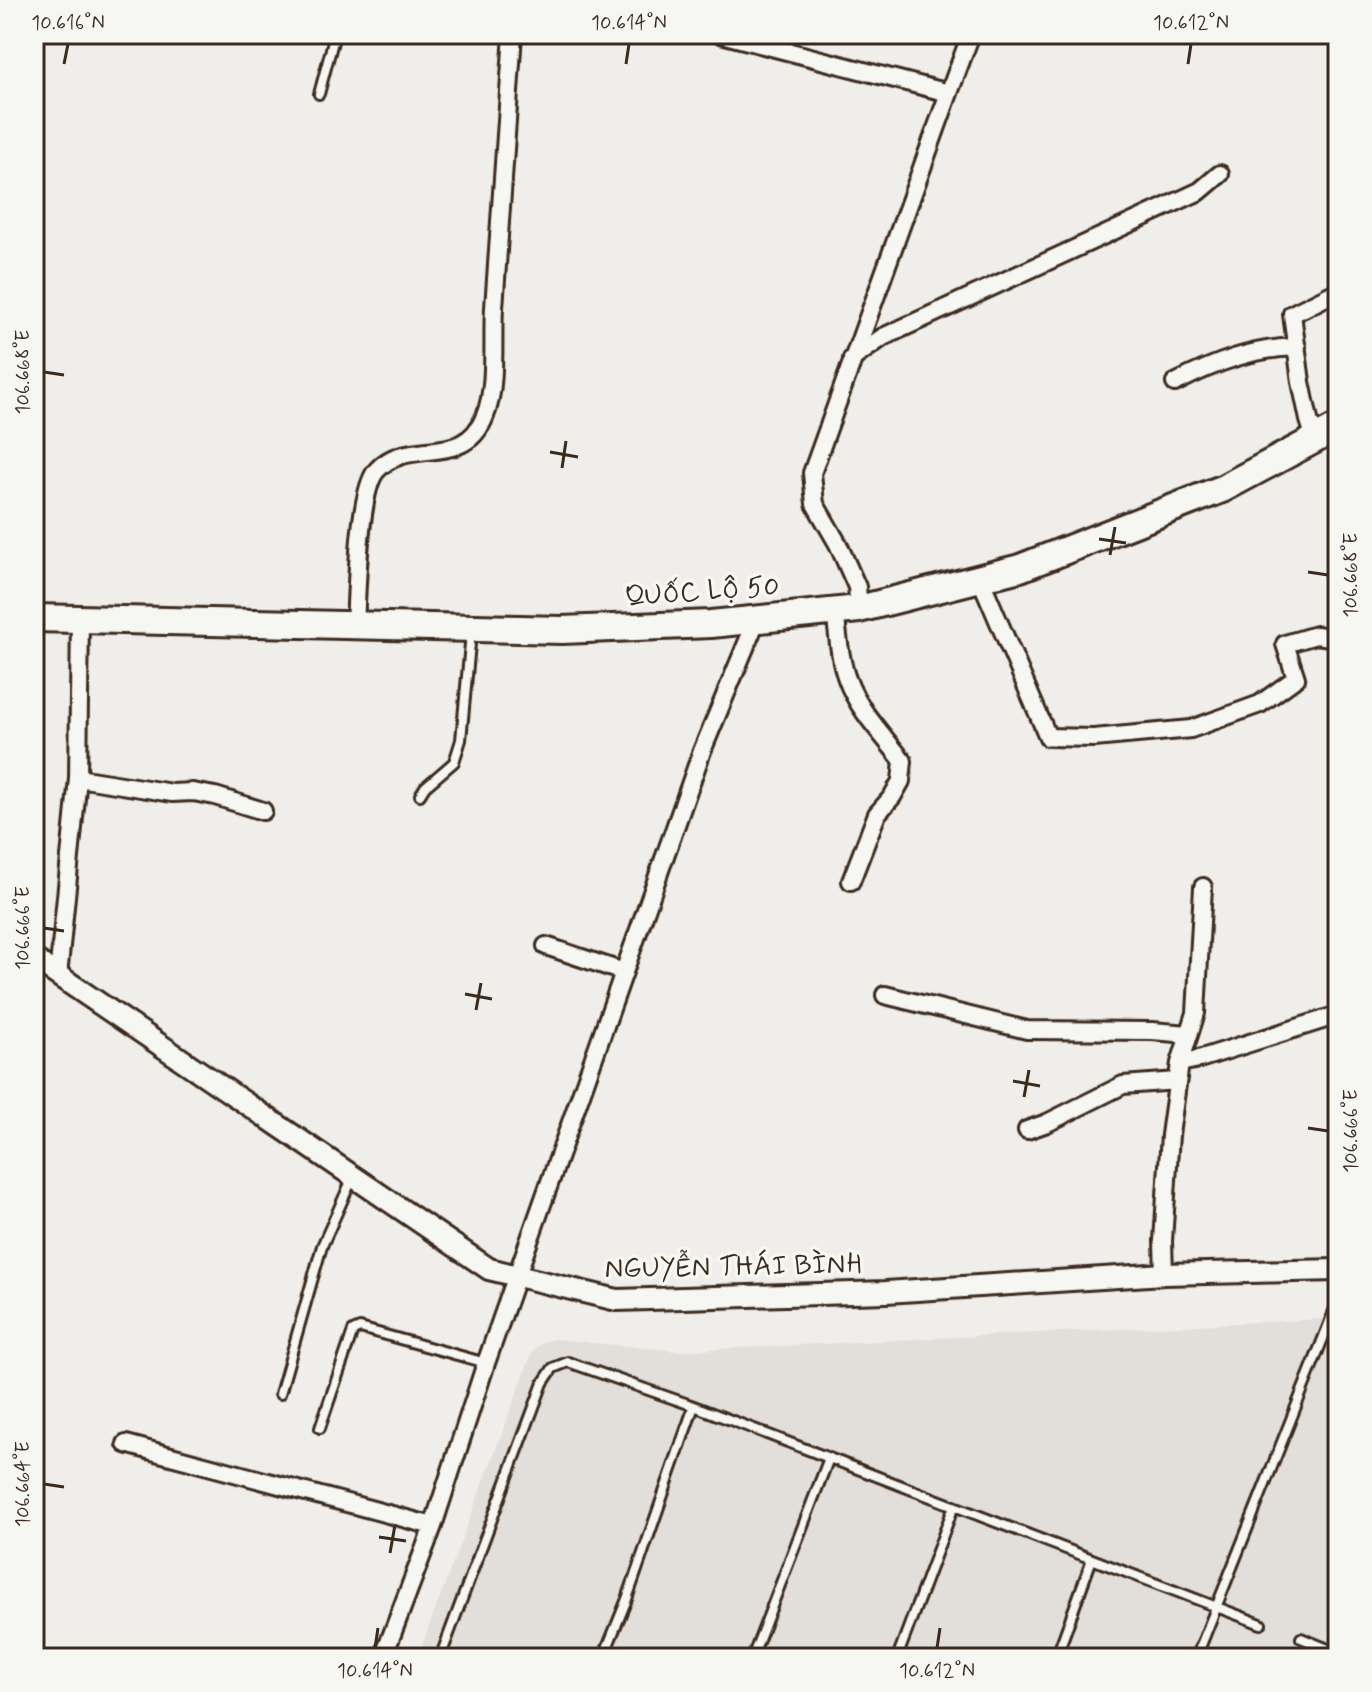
<svg xmlns="http://www.w3.org/2000/svg" width="1372" height="1692" font-family="Mynerve,sans-serif">
  <style>
    .built { fill: #e2dfdb }
    .lines { fill: none; stroke-linecap: round; stroke-linejoin: round }
    .service-casing { stroke: #3b2a1e; stroke-width: 14 }
    .minor-casing { stroke: #3b2a1e; stroke-width: 22 }
    .tertiary-casing { stroke: #3b2a1e; stroke-width: 26 }
    .primary-casing { stroke: #3b2a1e; stroke-width: 32 }
    .service { stroke: #f6f6f2; stroke-width: 8 }
    .minor { stroke: #f6f6f2; stroke-width: 16 }
    .tertiary { stroke: #f6f6f2; stroke-width: 20 }
    .primary { stroke: #f6f6f2; stroke-width: 26 }
    .ticks { fill: none; stroke: #3b2a1e; stroke-width: 3 }
    .labels { text-anchor: middle; stroke-width: 7; stroke-linejoin: round; paint-order: stroke }
    .street-label { font-size: 28px; fill: #3b2a1e; stroke: #f6f6f2 }
    .neatline { fill: none; stroke: #3b2a1e; stroke-width: 3 }
    .ticks-label { font-size: 20px; text-anchor: middle; fill: #3b2a1e }
  </style>
  <rect width="100%" height="100%" fill="#efeeea"/>
  <filter id="ink" filterUnits="userSpaceOnUse"><feTurbulence type="fractalNoise" baseFrequency=".0125" numOctaves="2"/><feDisplacementMap in="SourceGraphic" scale="16" xChannelSelector="R" yChannelSelector="G"/><feConvolveMatrix kernelMatrix="1 2 1 2 8 2 1 2 1" color-interpolation-filters="sRGB"/></filter>
  <g filter="url(#ink)">
    <path class="built" d="M 1338,1318 L 1338,1658 L 417,1658 L 533,1351 L 543,1342 L 554,1339 L 677,1351 Z"/>
    <g class="lines">
      <g class="service-casing">
        <path id="service" d="M 319,94 L 335,34
          M 420,795 L 425,787 L 454,762 L 461,740 L 471,633
          M 280,1394 L 322,1246 L 353,1177
          M 320,1428 L 353,1331 L 360,1328 L 486,1363
          M 1301,1638 L 1338,1653
          M 440,1658 L 543,1383 L 553,1368 L 568,1362 L 694,1406 L 1261,1624
          M 603,1658 L 627,1599 L 694,1406
          M 752,1658 L 829,1458
          M 897,1658 L 954,1506
          M 1056,1658 L 1092,1559
          M 1196,1658 L 1338,1301"/>
      </g>
      <g class="minor-casing">
        <path id="minor" d="M 721,34 L 949,93 L 971,34
          M 852,359 L 883,337 L 1200,191 L 1220,174
          M 1175,383 C 1214,363 1253,348 1297,347
          M 1315,439 L 1309,420 L 1301,382 L 1292,314 L 1338,291
          M 980,578 L 1048,737 L 1094,738 L 1191,729 L 1260,704 L 1296,678 L 1285,644 L 1316,635 L 1338,638
          M 859,609 L 857,587 L 838,544 L 815,504 L 812,473 L 949,93
          M 835,611 C 838,633 839,658 847,679 C 858,710 883,735 903,761 L 901,781 L 892,797 L 877,814 L 851,881
          M 355,625 C 357,594 358,490 377,470 C 409,435 464,470 485,416 C 497,387 492,340 494,308 C 500,216 507,125 513,34
          M 78,778 L 172,793 L 193,792 L 215,796 L 263,811
          M 546,946 L 624,972
          M 58,976 L 78,778 L 80,619
          M 885,995 L 1027,1030 L 1152,1031 L 1189,1034
          M 1180,1063 L 1199,1059 L 1338,1015
          M 1027,1130 L 1047,1123 L 1123,1085 L 1177,1081
          M 1164,1274 L 1163,1241 L 1170,1135 L 1180,1063 L 1196,1013 L 1203,887
          M 126,1444 L 433,1526
          M 383,1658 L 433,1526 L 486,1363 L 702,751 L 757,619"/>
      </g>
      <g class="tertiary-casing">
        <path id="tertiary" d="M 34,959 L 489,1269 L 617,1300 L 886,1292 L 1164,1274 L 1338,1270"/>
      </g>
      <g class="primary-casing">
        <path id="primary" d="M 34,618 L 562,630 L 711,624 L 859,609 L 1020,568 L 1222,489 L 1338,427"/>
      </g>
      <use href="#service" class="service"/>
      <use href="#minor" class="minor"/>
      <use href="#tertiary" class="tertiary"/>
      <use href="#primary" class="primary"/>
    </g>
  </g>
  <path class="ticks" d="M 64,64 L 68,44M 626,64 L 629,44M 1188,64 L 1191,44M 44,372 L 64,375M 550,452 L 578,457M 562,468 L 566,441M 1099,539 L 1126,543M 1110,555 L 1115,527M 1308,572 L 1328,575M 44,928 L 64,931M 465,994 L 492,999M 476,1010 L 481,983M 1013,1081 L 1040,1086M 1024,1097 L 1029,1070M 1308,1128 L 1328,1131M 44,1484 L 64,1487M 379,1537 L 406,1541M 390,1553 L 395,1525M 375,1648 L 378,1628M 937,1648 L 940,1628"/>
  <g class="labels">
    <g class="street-label">
      <text transform="translate(702 590) rotate(-4)" y="10">QUỐC LỘ 50</text>
      <text transform="translate(733 1265) rotate(-1)" y="10">NGUYỄN THÁI BÌNH</text>
    </g>
  </g>
  <rect width="1372" height="1692" fill="none" stroke="#f6f6f2" stroke-width="88"/>
  <rect x="44" y="44" width="1284" height="1604" class="neatline"/>
  <g class="ticks-label">
    <text x="68" y="29">10.616°N</text>
    <text x="629" y="29">10.614°N</text>
    <text x="1191" y="29">10.612°N</text>
    <text transform="translate(22 372) rotate(-90)" y="7">106.668°E</text>
    <text transform="translate(1350 575) rotate(-90)" y="7">106.668°E</text>
    <text transform="translate(22 928) rotate(-90)" y="7">106.666°E</text>
    <text transform="translate(1350 1131) rotate(-90)" y="7">106.666°E</text>
    <text transform="translate(22 1484) rotate(-90)" y="7">106.664°E</text>
    <text x="375" y="1677">10.614°N</text>
    <text x="937" y="1677">10.612°N</text>
  </g>
</svg>
